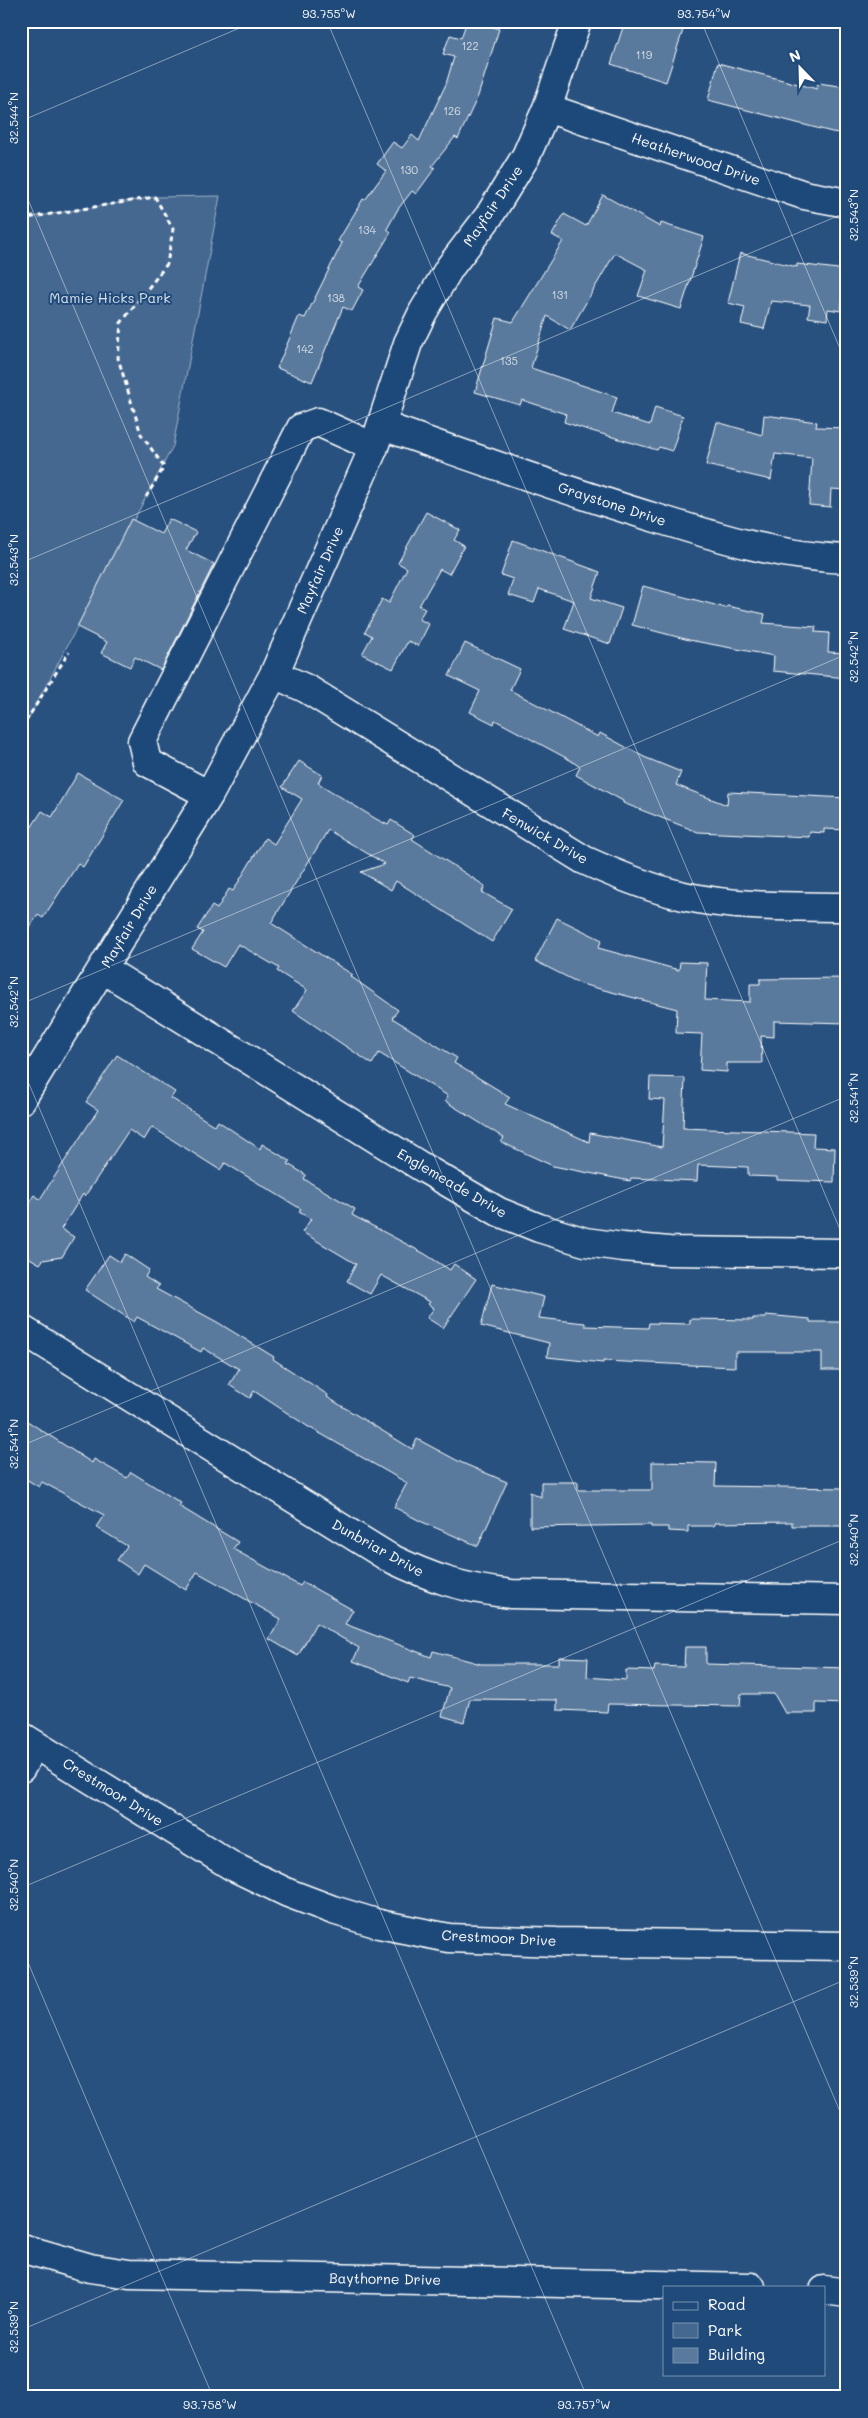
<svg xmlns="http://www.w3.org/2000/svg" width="868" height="2418" font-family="Mali,sans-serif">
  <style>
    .green { fill: #446890; stroke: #a2b4c8 }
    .building { fill: #5a7a9d; stroke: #fff }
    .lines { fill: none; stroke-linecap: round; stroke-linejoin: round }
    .minor-casing { stroke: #fff; stroke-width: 31 }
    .path { stroke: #fff; stroke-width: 3; stroke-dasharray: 5 4; stroke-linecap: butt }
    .minor { stroke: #1f4a7a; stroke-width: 28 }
    .ticks { fill: none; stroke: #fff; stroke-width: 1; stroke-opacity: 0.45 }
    .labels { text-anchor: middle; stroke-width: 4; stroke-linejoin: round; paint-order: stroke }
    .number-label { font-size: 11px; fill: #d6dee6 }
    .street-label { font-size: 14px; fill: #fff; stroke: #1f4a7a }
    .park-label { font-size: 14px; fill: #dae1e9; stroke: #1f4a7a }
    .neatline { fill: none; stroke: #fff; stroke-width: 2 }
    .ticks-label { font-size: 12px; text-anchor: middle; fill: #fff }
  </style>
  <rect width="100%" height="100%" fill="#28517f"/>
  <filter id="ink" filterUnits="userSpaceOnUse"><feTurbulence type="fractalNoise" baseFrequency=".02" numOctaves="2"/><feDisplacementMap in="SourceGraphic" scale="10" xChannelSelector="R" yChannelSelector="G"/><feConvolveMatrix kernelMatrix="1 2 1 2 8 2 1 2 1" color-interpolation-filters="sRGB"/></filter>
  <g filter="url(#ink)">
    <path class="green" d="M 220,196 L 173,446 L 28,720 L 21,728 L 21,219 L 155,197 Z"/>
    <path class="building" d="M 467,21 L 475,21 L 499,29 L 478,96 L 458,139 L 455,137 L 432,166 L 435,168 L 416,194 L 412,191 L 398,209 L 387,229 L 391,232 L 358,287 L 363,290 L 352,311 L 343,307 L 312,382 L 277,368 L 299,316 L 305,318 L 342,243 L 338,241 L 363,199 L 365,200 L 386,171 L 377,164 L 393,142 L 402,148 L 412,135 L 419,141 L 446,84 L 454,57 L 443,54 L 450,35 L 461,38 Z
      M 625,21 L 686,21 L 666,82 L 611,64 Z
      M 718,63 L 817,89 L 818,83 L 847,87 L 847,134 L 832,132 L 708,100 Z
      M 603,195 L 660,227 L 661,223 L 704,237 L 681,309 L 638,296 L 647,270 L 615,253 L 570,330 L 547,316 L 531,368 L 617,397 L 612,413 L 650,425 L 655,407 L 683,416 L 672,451 L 659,447 L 657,450 L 585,429 L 564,422 L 566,414 L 522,400 L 520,405 L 475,392 L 497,318 L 513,322 L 563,241 L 552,235 L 564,214 L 586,226 Z
      M 740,253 L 797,267 L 797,264 L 846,270 L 841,311 L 828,309 L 827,320 L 808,317 L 810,305 L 771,301 L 764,329 L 741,324 L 745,307 L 728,303 Z
      M 764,415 L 817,422 L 816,427 L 847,428 L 847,490 L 831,489 L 830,507 L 809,505 L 812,458 L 775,454 L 771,480 L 706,465 L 717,422 L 762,435 Z
      M 426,512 L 460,530 L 454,540 L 464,546 L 449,574 L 440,569 L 419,606 L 425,609 L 419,619 L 429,624 L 418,646 L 408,641 L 393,669 L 362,654 L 372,636 L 365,632 L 382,599 L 389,603 L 407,568 L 398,563 Z
      M 131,519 L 161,534 L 169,519 L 196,532 L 186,550 L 214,564 L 161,670 L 135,657 L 130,667 L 101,653 L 107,642 L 77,627 Z
      M 513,540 L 600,572 L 591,598 L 622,608 L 610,644 L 564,629 L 574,601 L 539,589 L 534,603 L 508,595 L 513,579 L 501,575 Z
      M 643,586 L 726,608 L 727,606 L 765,614 L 763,623 L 816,627 L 815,632 L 829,633 L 828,652 L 847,653 L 847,678 L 773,671 L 774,656 L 689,640 L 632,625 Z
      M 465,643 L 520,669 L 510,690 L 598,737 L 600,733 L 644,757 L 681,772 L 676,785 L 727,805 L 728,792 L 847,798 L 847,830 L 824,829 L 824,833 L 810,832 L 809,837 L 698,832 L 623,803 L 623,801 L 576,775 L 580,767 L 570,760 L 495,720 L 494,724 L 470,712 L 480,691 L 449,676 Z
      M 299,761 L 322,775 L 318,783 L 376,819 L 388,825 L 391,820 L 415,835 L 412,839 L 485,886 L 482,892 L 512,909 L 492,942 L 396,881 L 391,890 L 361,872 L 385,864 L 328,830 L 271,923 L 353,975 L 350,976 L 398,1010 L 392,1018 L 457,1058 L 454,1063 L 510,1097 L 505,1104 L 589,1142 L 590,1133 L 662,1147 L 665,1100 L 649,1099 L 650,1077 L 685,1078 L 683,1128 L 814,1133 L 813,1147 L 835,1148 L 834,1182 L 777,1180 L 777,1177 L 748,1176 L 748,1167 L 698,1165 L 697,1181 L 631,1178 L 630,1181 L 553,1166 L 501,1142 L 504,1138 L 445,1101 L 448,1096 L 379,1053 L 372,1064 L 293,1011 L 307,990 L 277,971 L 279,968 L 238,944 L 224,967 L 192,949 L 203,932 L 197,929 L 212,906 L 217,909 L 229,889 L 233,891 L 265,838 L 274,844 L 302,799 L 282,787 Z
      M 78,773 L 124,800 L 83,867 L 78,864 L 43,918 L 38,915 L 21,940 L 21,843 L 42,811 L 52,817 Z
      M 557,918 L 602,940 L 598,948 L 679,970 L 680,962 L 707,963 L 705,1000 L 750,1002 L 750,984 L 760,984 L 760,979 L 847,978 L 846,1023 L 774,1021 L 774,1037 L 761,1036 L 762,1063 L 727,1063 L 727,1072 L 700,1070 L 702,1034 L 676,1033 L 677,1009 L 581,984 L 535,961 Z
      M 117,1055 L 175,1092 L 171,1098 L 215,1126 L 218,1121 L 260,1149 L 262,1144 L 290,1161 L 288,1164 L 306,1175 L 304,1179 L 355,1209 L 352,1215 L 425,1254 L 450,1270 L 454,1264 L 476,1279 L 443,1328 L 427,1318 L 434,1308 L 428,1304 L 430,1302 L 381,1275 L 370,1294 L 347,1281 L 356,1264 L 302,1232 L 311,1219 L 299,1212 L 301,1209 L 225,1163 L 220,1170 L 152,1127 L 144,1140 L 129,1130 L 85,1196 L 83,1194 L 61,1229 L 74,1237 L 62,1257 L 43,1260 L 40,1264 L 21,1253 L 21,1216 L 34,1195 L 40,1199 L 98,1110 L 86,1102 Z
      M 125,1254 L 149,1270 L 145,1277 L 159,1286 L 156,1289 L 217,1322 L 274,1357 L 273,1359 L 328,1395 L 327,1397 L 412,1449 L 417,1439 L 460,1462 L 507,1482 L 478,1546 L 420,1521 L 394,1507 L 407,1483 L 307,1426 L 254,1391 L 250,1398 L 229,1385 L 239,1369 L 203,1348 L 201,1352 L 137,1317 L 134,1322 L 85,1290 L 109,1255 L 120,1262 Z
      M 492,1284 L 544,1297 L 539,1318 L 585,1323 L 585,1326 L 648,1328 L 649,1323 L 690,1324 L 690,1319 L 753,1320 L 753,1318 L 766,1318 L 766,1315 L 810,1319 L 810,1322 L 847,1322 L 847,1370 L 822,1370 L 822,1352 L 735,1352 L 735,1367 L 603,1361 L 603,1363 L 547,1357 L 549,1343 L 481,1326 Z
      M 21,1417 L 92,1463 L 94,1459 L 127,1478 L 131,1472 L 181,1503 L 179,1506 L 238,1542 L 233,1549 L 300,1586 L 303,1582 L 353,1610 L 345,1624 L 431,1657 L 433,1651 L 481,1664 L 559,1664 L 559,1657 L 588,1658 L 587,1677 L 626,1680 L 626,1670 L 654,1671 L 655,1666 L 684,1667 L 685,1647 L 706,1647 L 706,1664 L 847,1668 L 847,1704 L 816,1703 L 816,1713 L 785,1713 L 774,1694 L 741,1694 L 740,1706 L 608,1704 L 607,1712 L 557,1710 L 557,1700 L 470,1699 L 464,1722 L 442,1716 L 450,1688 L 410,1678 L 408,1683 L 353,1661 L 359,1648 L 316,1623 L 298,1656 L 269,1639 L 281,1619 L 197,1572 L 186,1590 L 144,1564 L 138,1574 L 117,1560 L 127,1546 L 96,1527 L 104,1515 L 42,1482 L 39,1487 L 21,1476 Z
      M 652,1462 L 716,1463 L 715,1486 L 844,1488 L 844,1526 L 792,1526 L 792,1522 L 714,1523 L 714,1526 L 688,1526 L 688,1532 L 668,1531 L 668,1527 L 651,1527 L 651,1525 L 530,1527 L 530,1492 L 541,1497 L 541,1482 L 578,1482 L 578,1490 L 652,1490 Z"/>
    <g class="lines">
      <g class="minor-casing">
        <path id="minor" d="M 547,108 L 804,195 L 847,203
          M 383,426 C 475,458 566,491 659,519 C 720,538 782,557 847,559
          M 274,674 L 307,689 L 584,860 C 617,875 651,889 688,897 C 740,908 793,906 847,907
          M 209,795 L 147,762 L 142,741 L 301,428 L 318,422 L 374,447
          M 103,969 L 425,1169 L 499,1212 L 539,1228 L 585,1242 L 623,1247 L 669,1251 L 847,1253
          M 21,1100 L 209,795 L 274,674 L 374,447 L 408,343 L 423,312 L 450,267 L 489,216 L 526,156 L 547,108 L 577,21
          M 21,1329 L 388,1557 C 433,1579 462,1588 511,1594 L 847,1600
          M 21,1736 L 232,1866 L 288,1893 L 333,1910 L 379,1924 L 449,1938 L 557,1942 L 847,1946
          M 21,1768 L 34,1744
          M 21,2248 L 90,2268 L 129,2274 L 751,2287
          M 824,2290 L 847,2293"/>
      </g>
      <path class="path" d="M 21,219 L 155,197 L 173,229 L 167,264 L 121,323 L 118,358 L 141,434 L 164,467 L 146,497
        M 21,729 L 69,652"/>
      <use href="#minor" class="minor"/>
    </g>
  </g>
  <path class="ticks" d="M 327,21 L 847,1246M 701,21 L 847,365M 21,121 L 256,21M 21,183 L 847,2128M 21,563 L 847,212M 21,1004 L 847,654M 21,1065 L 587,2397M 21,1446 L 847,1096M 21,1888 L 847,1538M 21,1946 L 213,2397M 21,2330 L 847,1979"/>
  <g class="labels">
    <g class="number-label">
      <text x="470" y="50">122</text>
      <text x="644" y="59">119</text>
      <text x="452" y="115">126</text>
      <text x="409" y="174">130</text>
      <text x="367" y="234">134</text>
      <text x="560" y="299">131</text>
      <text x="336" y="302">138</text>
      <text x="305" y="353">142</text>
      <text x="509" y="365">135</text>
    </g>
    <g class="street-label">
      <text transform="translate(696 159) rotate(19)" y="5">Heatherwood Drive</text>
      <text transform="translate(493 206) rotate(-56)" y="5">Mayfair Drive</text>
      <text transform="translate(612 504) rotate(18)" y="5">Graystone Drive</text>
      <text transform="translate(320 570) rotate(-66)" y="5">Mayfair Drive</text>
      <text transform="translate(545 836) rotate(30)" y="5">Fenwick Drive</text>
      <text transform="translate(129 926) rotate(-59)" y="5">Mayfair Drive</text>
      <text transform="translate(452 1183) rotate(30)" y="5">Englemeade Drive</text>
      <text transform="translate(378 1548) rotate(29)" y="5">Dunbriar Drive</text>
      <text transform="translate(113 1792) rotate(32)" y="5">Crestmoor Drive</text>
      <text transform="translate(499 1938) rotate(3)" y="5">Crestmoor Drive</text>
      <text transform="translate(385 2279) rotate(1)" y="5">Baythorne Drive</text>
    </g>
    <g class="park-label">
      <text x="110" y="303">Mamie Hicks Park</text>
    </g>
  </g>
  <rect width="868" height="2418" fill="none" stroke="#1f4a7a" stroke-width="55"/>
  <rect x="663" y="2286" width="162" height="90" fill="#1f4a7a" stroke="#7992af"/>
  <rect x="673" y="2302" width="25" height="8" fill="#1f4a7a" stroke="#7992af"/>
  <text x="708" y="2310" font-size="15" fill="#ffffff">Road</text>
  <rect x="673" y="2323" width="25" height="15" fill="#446890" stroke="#7992af"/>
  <text x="708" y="2336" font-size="15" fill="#ffffff">Park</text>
  <rect x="673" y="2348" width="25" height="15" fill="#5a7a9d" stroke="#7992af"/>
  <text x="708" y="2360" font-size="15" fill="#ffffff">Building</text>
  <g transform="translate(800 68) rotate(337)" stroke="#1f4a7a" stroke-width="4" paint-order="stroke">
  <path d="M0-4L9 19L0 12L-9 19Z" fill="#ffffff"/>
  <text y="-8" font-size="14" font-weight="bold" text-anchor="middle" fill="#ffffff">N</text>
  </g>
  <rect x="28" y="28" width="812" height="2362" class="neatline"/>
  <g class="ticks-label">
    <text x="329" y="18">93.755°W</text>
    <text x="704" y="18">93.754°W</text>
    <text transform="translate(14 118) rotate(-90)" y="4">32.544°N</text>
    <text transform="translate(854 215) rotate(-90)" y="4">32.543°N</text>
    <text transform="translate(14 560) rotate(-90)" y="4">32.543°N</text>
    <text transform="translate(854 657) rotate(-90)" y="4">32.542°N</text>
    <text transform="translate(14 1002) rotate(-90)" y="4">32.542°N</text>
    <text transform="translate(854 1098) rotate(-90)" y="4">32.541°N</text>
    <text transform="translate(14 1444) rotate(-90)" y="4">32.541°N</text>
    <text transform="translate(854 1540) rotate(-90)" y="4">32.540°N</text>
    <text transform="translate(14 1885) rotate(-90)" y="4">32.540°N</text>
    <text transform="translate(854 1982) rotate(-90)" y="4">32.539°N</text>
    <text transform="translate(14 2327) rotate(-90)" y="4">32.539°N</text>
    <text x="210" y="2409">93.758°W</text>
    <text x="584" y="2409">93.757°W</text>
  </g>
</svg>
